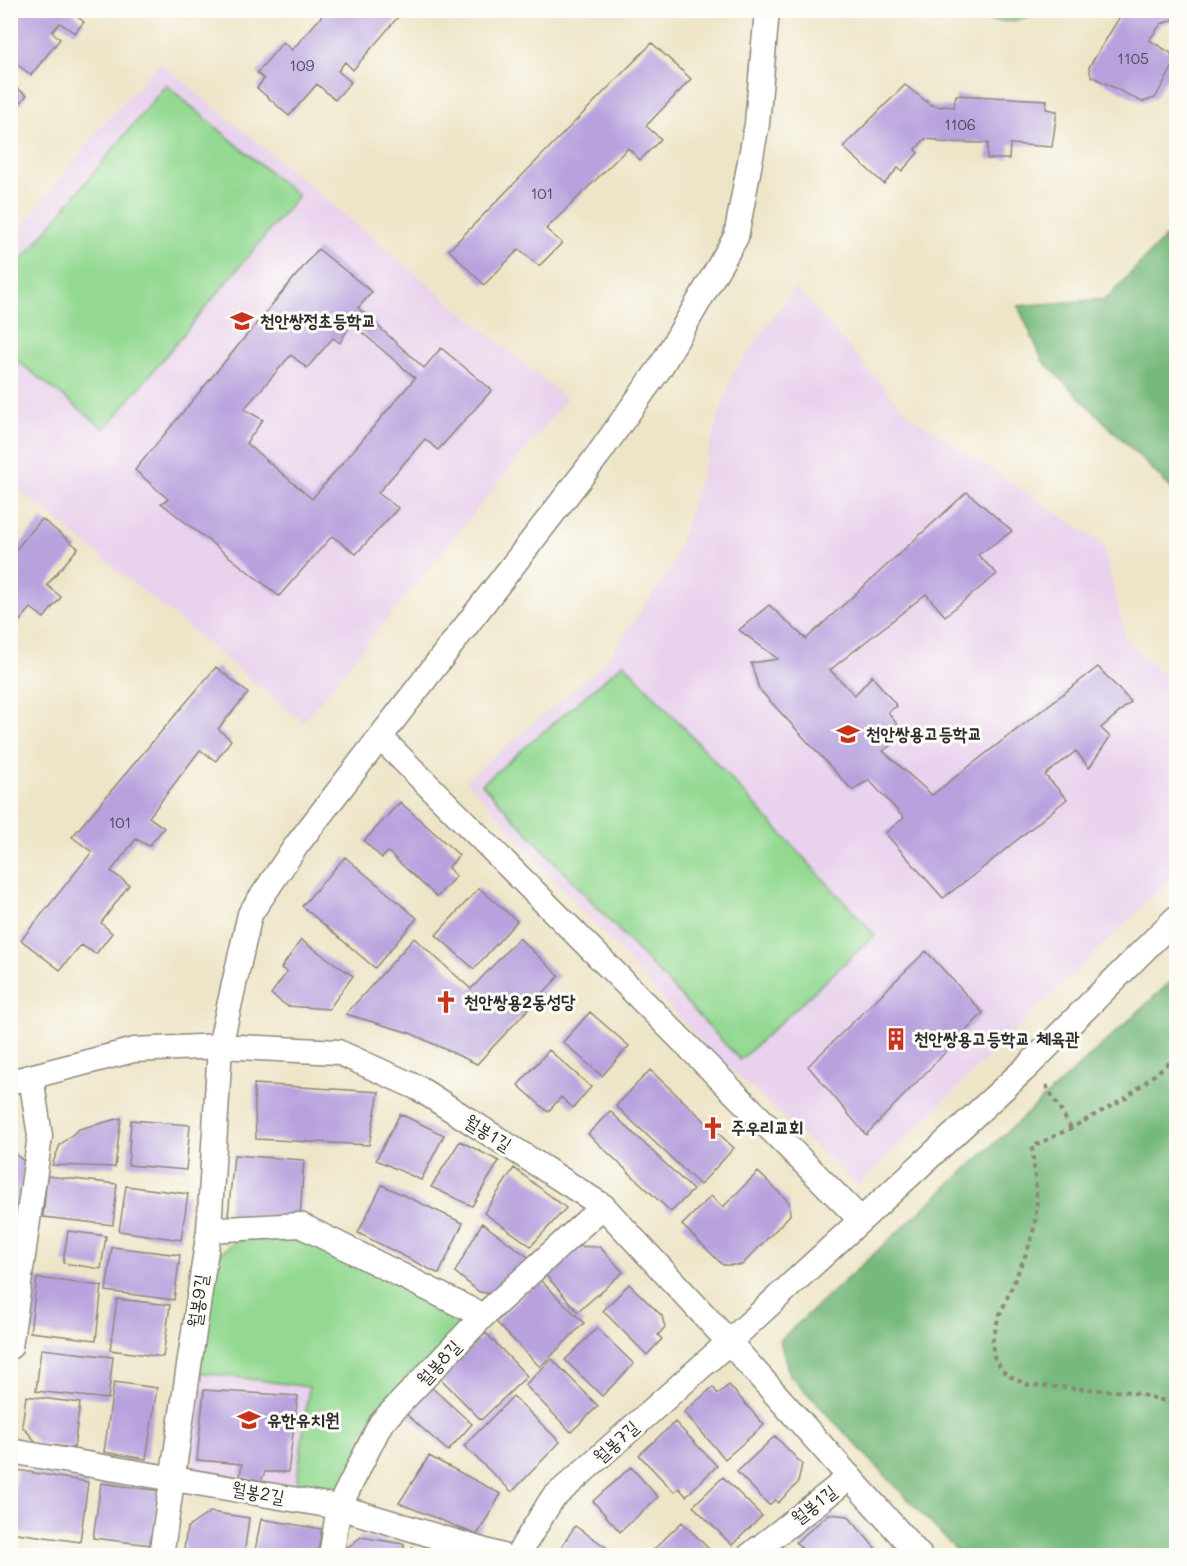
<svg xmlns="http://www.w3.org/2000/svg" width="1187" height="1566" font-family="Mali,'Poor Story',sans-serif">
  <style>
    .built { fill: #e9d2ed }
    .green { fill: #93d992; stroke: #5f825e; stroke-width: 1.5 }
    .forest { fill: #76b97c; stroke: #507254; stroke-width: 1.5 }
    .building { fill: #b8a2de; fill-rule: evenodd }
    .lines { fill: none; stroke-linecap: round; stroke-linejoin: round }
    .minor-casing { stroke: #8c887a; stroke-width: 27 }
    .path { stroke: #8c887a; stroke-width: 4; stroke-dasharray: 4.5 4.5; stroke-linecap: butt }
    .minor { stroke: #fff; stroke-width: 24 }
    .labels { text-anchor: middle; stroke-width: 6; stroke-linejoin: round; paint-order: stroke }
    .number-label { font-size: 15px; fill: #4e4958 }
    .poi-label { font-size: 18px; font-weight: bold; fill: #2b2b2b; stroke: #fdfcf7; text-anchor: start }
    .street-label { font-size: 18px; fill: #2b2b2b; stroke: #fdfcf7 }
  </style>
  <rect width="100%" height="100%" fill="#fdfcf7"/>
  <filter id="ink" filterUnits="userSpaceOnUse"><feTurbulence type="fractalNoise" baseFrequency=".0167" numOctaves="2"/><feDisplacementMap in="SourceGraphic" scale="12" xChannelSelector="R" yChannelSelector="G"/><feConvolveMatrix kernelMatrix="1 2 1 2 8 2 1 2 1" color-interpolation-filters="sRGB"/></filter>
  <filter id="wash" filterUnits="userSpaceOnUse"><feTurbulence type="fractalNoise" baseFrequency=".008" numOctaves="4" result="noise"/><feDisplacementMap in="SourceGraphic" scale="24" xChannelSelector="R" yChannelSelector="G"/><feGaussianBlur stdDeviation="1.35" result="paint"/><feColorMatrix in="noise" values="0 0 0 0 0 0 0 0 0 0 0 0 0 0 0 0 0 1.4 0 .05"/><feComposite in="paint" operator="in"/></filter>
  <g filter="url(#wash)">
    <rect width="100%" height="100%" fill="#eee5c8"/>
    <path class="built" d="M 160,62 L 567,399 L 303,722 L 11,483 L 10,243 L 98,130 Z
      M 795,287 L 908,414 L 1103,544 L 1126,640 L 1176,688 L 1176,874 L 1073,974 L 858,1186 L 706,1047 L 549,873 L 466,780 L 605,663 L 672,566 L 733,374 Z
      M 197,1372 L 309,1387 L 296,1489 L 200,1473 L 190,1454 Z"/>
    <path class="green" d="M 959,11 L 1038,11 C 1016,27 987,21 963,16 Z
      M 166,85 L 298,196 L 105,429 L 11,356 L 11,273 Z
      M 624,663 L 875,935 L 740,1060 L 482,784 Z
      M 299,1234 L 460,1315 L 462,1324 L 337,1497 L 296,1489 L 309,1387 L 197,1372 L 213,1259 L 240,1238 Z"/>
    <path class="forest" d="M 1176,226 L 1176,493 L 1043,361 L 1018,306 L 1106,299 Z
      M 1176,977 L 1176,1555 L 961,1555 L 789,1374 L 780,1340 Z"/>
    <g id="blocks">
      <path class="building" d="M 10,10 L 74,10 L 73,13 L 84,22 L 75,33 L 60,23 L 52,32 L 60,39 L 31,75 L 10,59 Z
        M 327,10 L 332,15 L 336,10 L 404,10 L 353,70 L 345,62 L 338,71 L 351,82 L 335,100 L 317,84 L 289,116 L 257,88 L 264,79 L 257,73 L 283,42 L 292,50 Z
        M 1124,10 L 1176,10 L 1176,19 L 1161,24 L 1149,40 L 1171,53 L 1174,65 L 1155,98 L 1142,102 L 1091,76 L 1089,67 Z
        M 652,43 L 691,79 L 646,126 L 661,139 L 640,160 L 628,148 L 546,229 L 562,243 L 539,266 L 519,249 L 484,285 L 449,250 Z
        M 10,84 L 27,95 L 10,116 Z
        M 905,85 L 931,105 L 942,107 L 943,106 L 954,107 L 956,95 L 1047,100 L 1046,109 L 1057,111 L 1052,147 L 1010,144 L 1009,159 L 987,159 L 988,143 L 938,142 L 938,140 L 925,139 L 915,150 L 918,153 L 902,171 L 898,168 L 884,184 L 843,147 Z
        M 318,249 L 372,292 L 358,308 L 424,368 L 441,348 L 492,390 L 438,450 L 425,439 L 378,493 L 398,508 L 356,554 L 332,536 L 279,596 L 161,503 L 168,499 L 135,470 ZM 351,323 L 415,378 L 312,499 L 246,443 L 263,420 L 244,409 L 291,355 L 307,368 L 333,338 L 340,343 Z
        M 967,492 L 1012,531 L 978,555 L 997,574 L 945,616 L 926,594 L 830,670 L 855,695 L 872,676 L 897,706 L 888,712 L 905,735 L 883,751 L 932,795 L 1098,667 L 1131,702 L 1101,728 L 1110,737 L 1089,768 L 1076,751 L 1045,775 L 1067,799 L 979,871 L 943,898 L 885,833 L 904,818 L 869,780 L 852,790 L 759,689 L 751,663 L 778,659 L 739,630 L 769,605 L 806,639 Z
        M 42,519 L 78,548 L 47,585 L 61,597 L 44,618 L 31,608 L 10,632 L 10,556 Z
        M 216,667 L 248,693 L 218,729 L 231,740 L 216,761 L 200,750 L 149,817 L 164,828 L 149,846 L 136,839 L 111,871 L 129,885 L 101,923 L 112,933 L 96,954 L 81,945 L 60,970 L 21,940 L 92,852 L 72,837 Z
        M 400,802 L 459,855 L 448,868 L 456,876 L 437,897 L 388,852 L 382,858 L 364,841 Z
        M 345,857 L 417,918 L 375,968 L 302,906 Z
        M 479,888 L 517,921 L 474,969 L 436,935 Z
        M 414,938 L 471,989 L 519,938 L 559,976 L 477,1064 L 410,1033 L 346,1014 Z
        M 301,940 L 353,976 L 329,1009 L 287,1006 L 271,994 L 287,972 L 281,968 Z
        M 926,951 L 983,1013 L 866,1135 L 808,1066 Z
        M 590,1012 L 629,1046 L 602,1076 L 563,1042 Z
        M 549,1050 L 591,1087 L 573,1108 L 561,1097 L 548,1112 L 518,1085 Z
        M 650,1070 L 734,1148 L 700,1185 L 616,1106 Z
        M 254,1084 L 379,1092 L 369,1145 L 256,1139 Z
        M 610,1111 L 693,1190 L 671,1212 L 588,1134 Z
        M 400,1114 L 444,1135 L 421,1180 L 376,1160 Z
        M 121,1118 L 115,1167 L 52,1165 L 60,1145 L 79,1129 Z
        M 131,1120 L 190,1125 L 186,1170 L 128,1165 Z
        M 460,1141 L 499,1161 L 472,1206 L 431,1187 Z
        M 10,1150 L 25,1162 L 20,1206 L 10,1205 Z
        M 234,1155 L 304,1160 L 300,1217 L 228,1216 Z
        M 514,1168 L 566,1208 L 531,1246 L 484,1213 Z
        M 758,1172 L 789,1202 L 790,1215 L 742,1265 L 723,1265 L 682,1225 L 711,1196 L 723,1207 Z
        M 47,1176 L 117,1184 L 113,1225 L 43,1217 Z
        M 382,1185 L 463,1223 L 439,1274 L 358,1233 Z
        M 126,1186 L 188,1194 L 181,1240 L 119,1231 Z
        M 10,1221 L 17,1222 L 10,1260 Z
        M 482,1223 L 528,1257 L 494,1294 L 479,1292 L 455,1272 Z
        M 68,1231 L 106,1236 L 101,1269 L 63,1263 Z
        M 572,1246 L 600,1247 L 623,1272 L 578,1312 L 543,1272 Z
        M 112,1247 L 180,1255 L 174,1300 L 106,1291 Z
        M 37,1278 L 102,1286 L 96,1340 L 30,1332 Z
        M 539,1279 L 584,1323 L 540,1367 L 496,1322 Z
        M 629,1284 L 662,1316 L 665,1327 L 658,1335 L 662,1339 L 647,1355 L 603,1311 Z
        M 117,1299 L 170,1305 L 163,1357 L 110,1350 Z
        M 597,1328 L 634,1364 L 602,1396 L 565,1360 Z
        M 486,1333 L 527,1376 L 481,1420 L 440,1378 Z
        M 41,1349 L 113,1357 L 108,1399 L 36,1391 Z
        M 552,1359 L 598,1406 L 571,1432 L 525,1385 Z
        M 114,1382 L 157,1388 L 146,1459 L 104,1452 Z
        M 729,1385 L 764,1425 L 725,1459 L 684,1412 L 713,1387 L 718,1394 Z
        M 430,1386 L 472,1424 L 448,1451 L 405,1413 Z
        M 204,1390 L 298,1396 L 288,1472 L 265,1472 L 261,1481 L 240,1476 L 242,1464 L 197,1460 Z
        M 26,1396 L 80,1403 L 74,1448 L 38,1444 L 22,1426 Z
        M 513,1396 L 560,1442 L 512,1492 L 464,1446 Z
        M 675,1422 L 717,1466 L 686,1496 L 679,1488 L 674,1492 L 639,1455 Z
        M 775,1436 L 802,1464 L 798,1483 L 778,1503 L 775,1500 L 769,1505 L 737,1472 Z
        M 429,1456 L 501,1494 L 477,1535 L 399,1503 Z
        M 631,1467 L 658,1497 L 620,1532 L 593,1501 Z
        M 17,1470 L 88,1482 L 80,1542 L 10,1532 Z
        M 723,1477 L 762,1516 L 732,1545 L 693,1506 Z
        M 101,1483 L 160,1491 L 151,1545 L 93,1538 Z
        M 210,1512 L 249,1518 L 244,1556 L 183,1556 L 187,1528 Z
        M 829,1514 L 848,1516 L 882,1556 L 808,1556 L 796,1542 Z
        M 261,1519 L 322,1529 L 317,1556 L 254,1556 Z
        M 682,1522 L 716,1556 L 660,1556 L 654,1549 Z
        M 575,1526 L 619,1556 L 555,1556 Z
        M 361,1537 L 404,1544 L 403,1556 L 342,1556 L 343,1551 Z
        M 10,1547 L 56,1554 L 56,1556 L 10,1556 Z
        M 412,1548 L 440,1555 L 440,1556 L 410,1556 Z"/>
    </g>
  </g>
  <g filter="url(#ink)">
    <use href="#blocks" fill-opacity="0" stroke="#8c887a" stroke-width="1.5"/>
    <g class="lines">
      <g class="minor-casing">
        <path id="minor" d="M 380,737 L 861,1220
          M 10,1082 L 134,1050 L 220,1046 L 338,1052 L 418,1088 L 603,1206 L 729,1342 L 920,1556
          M 209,1230 L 300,1225 L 483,1316
          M 10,1347 L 40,1136 L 31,1077
          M 10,1451 L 339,1507 L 502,1556
          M 161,1556 L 209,1230 L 220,1046 L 250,914 L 296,846 L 598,455 L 660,368 L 736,237 L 757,124 L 767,10
          M 331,1556 L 339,1507 L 381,1423 L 483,1316 L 603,1206
          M 517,1556 L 552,1499 L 729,1342 L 1028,1066 L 1176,918
          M 749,1556 L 850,1477"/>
      </g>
      <path class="path" d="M 1176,1057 L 1126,1098 L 1071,1128 L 1032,1147 L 1037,1200 L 1035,1225 L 1028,1249 L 998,1319 L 992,1343 L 994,1357 L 1003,1371 L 1011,1377 L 1028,1385 L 1131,1392 L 1176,1404
        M 1046,1085 L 1071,1128"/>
      <use href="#minor" class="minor"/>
    </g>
  </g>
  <defs>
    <g id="school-bare" transform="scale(1.8)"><path d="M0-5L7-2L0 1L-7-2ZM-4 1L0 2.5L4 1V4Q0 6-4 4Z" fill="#c8321e" stroke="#fdfcf7" stroke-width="2.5" paint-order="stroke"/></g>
    <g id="church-bare" transform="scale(1.8)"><path d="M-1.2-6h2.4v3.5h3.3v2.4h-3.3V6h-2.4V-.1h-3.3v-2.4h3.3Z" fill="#c8321e" stroke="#fdfcf7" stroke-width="2.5" paint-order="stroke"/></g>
    <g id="building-bare" transform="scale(1.8)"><path d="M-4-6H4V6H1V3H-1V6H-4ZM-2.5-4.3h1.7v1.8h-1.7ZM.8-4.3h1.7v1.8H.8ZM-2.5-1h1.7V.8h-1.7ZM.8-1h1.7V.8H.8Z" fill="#c8321e" stroke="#fdfcf7" stroke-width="2.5" paint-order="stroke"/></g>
  </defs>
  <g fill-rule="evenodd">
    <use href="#school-bare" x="242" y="321"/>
    <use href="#school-bare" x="848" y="734"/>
    <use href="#church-bare" x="446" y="1002"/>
    <use href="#building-bare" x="896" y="1039"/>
    <use href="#church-bare" x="713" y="1128"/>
    <use href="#school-bare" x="249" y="1420"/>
  </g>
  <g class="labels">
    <g class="number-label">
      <text x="1133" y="64">1105</text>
      <text x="302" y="71">109</text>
      <text x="960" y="130">1106</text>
      <text x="542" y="199">101</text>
      <text x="120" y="828">101</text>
    </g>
    <g class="poi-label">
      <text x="260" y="327">천안쌍정초등학교</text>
      <text x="866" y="740">천안쌍용고등학교</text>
      <text x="464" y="1008">천안쌍용2동성당</text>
      <text x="914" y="1045">천안쌍용고등학교 체육관</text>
      <text x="731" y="1134">주우리교회</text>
      <text x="267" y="1426">유한유치원</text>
    </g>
    <g class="street-label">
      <text transform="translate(488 1133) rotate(32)" y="6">월봉1길</text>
      <text transform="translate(198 1301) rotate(-82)" y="6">월봉9길</text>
      <text transform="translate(439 1363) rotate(-47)" y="6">월봉8길</text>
      <text transform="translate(616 1442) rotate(-42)" y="6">월봉7길</text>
      <text transform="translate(258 1493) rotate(10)" y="6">월봉2길</text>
      <text transform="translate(814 1505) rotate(-38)" y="6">월봉1길</text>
    </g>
  </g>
  <rect width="1187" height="1566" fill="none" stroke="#fdfcf7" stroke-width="36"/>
</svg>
